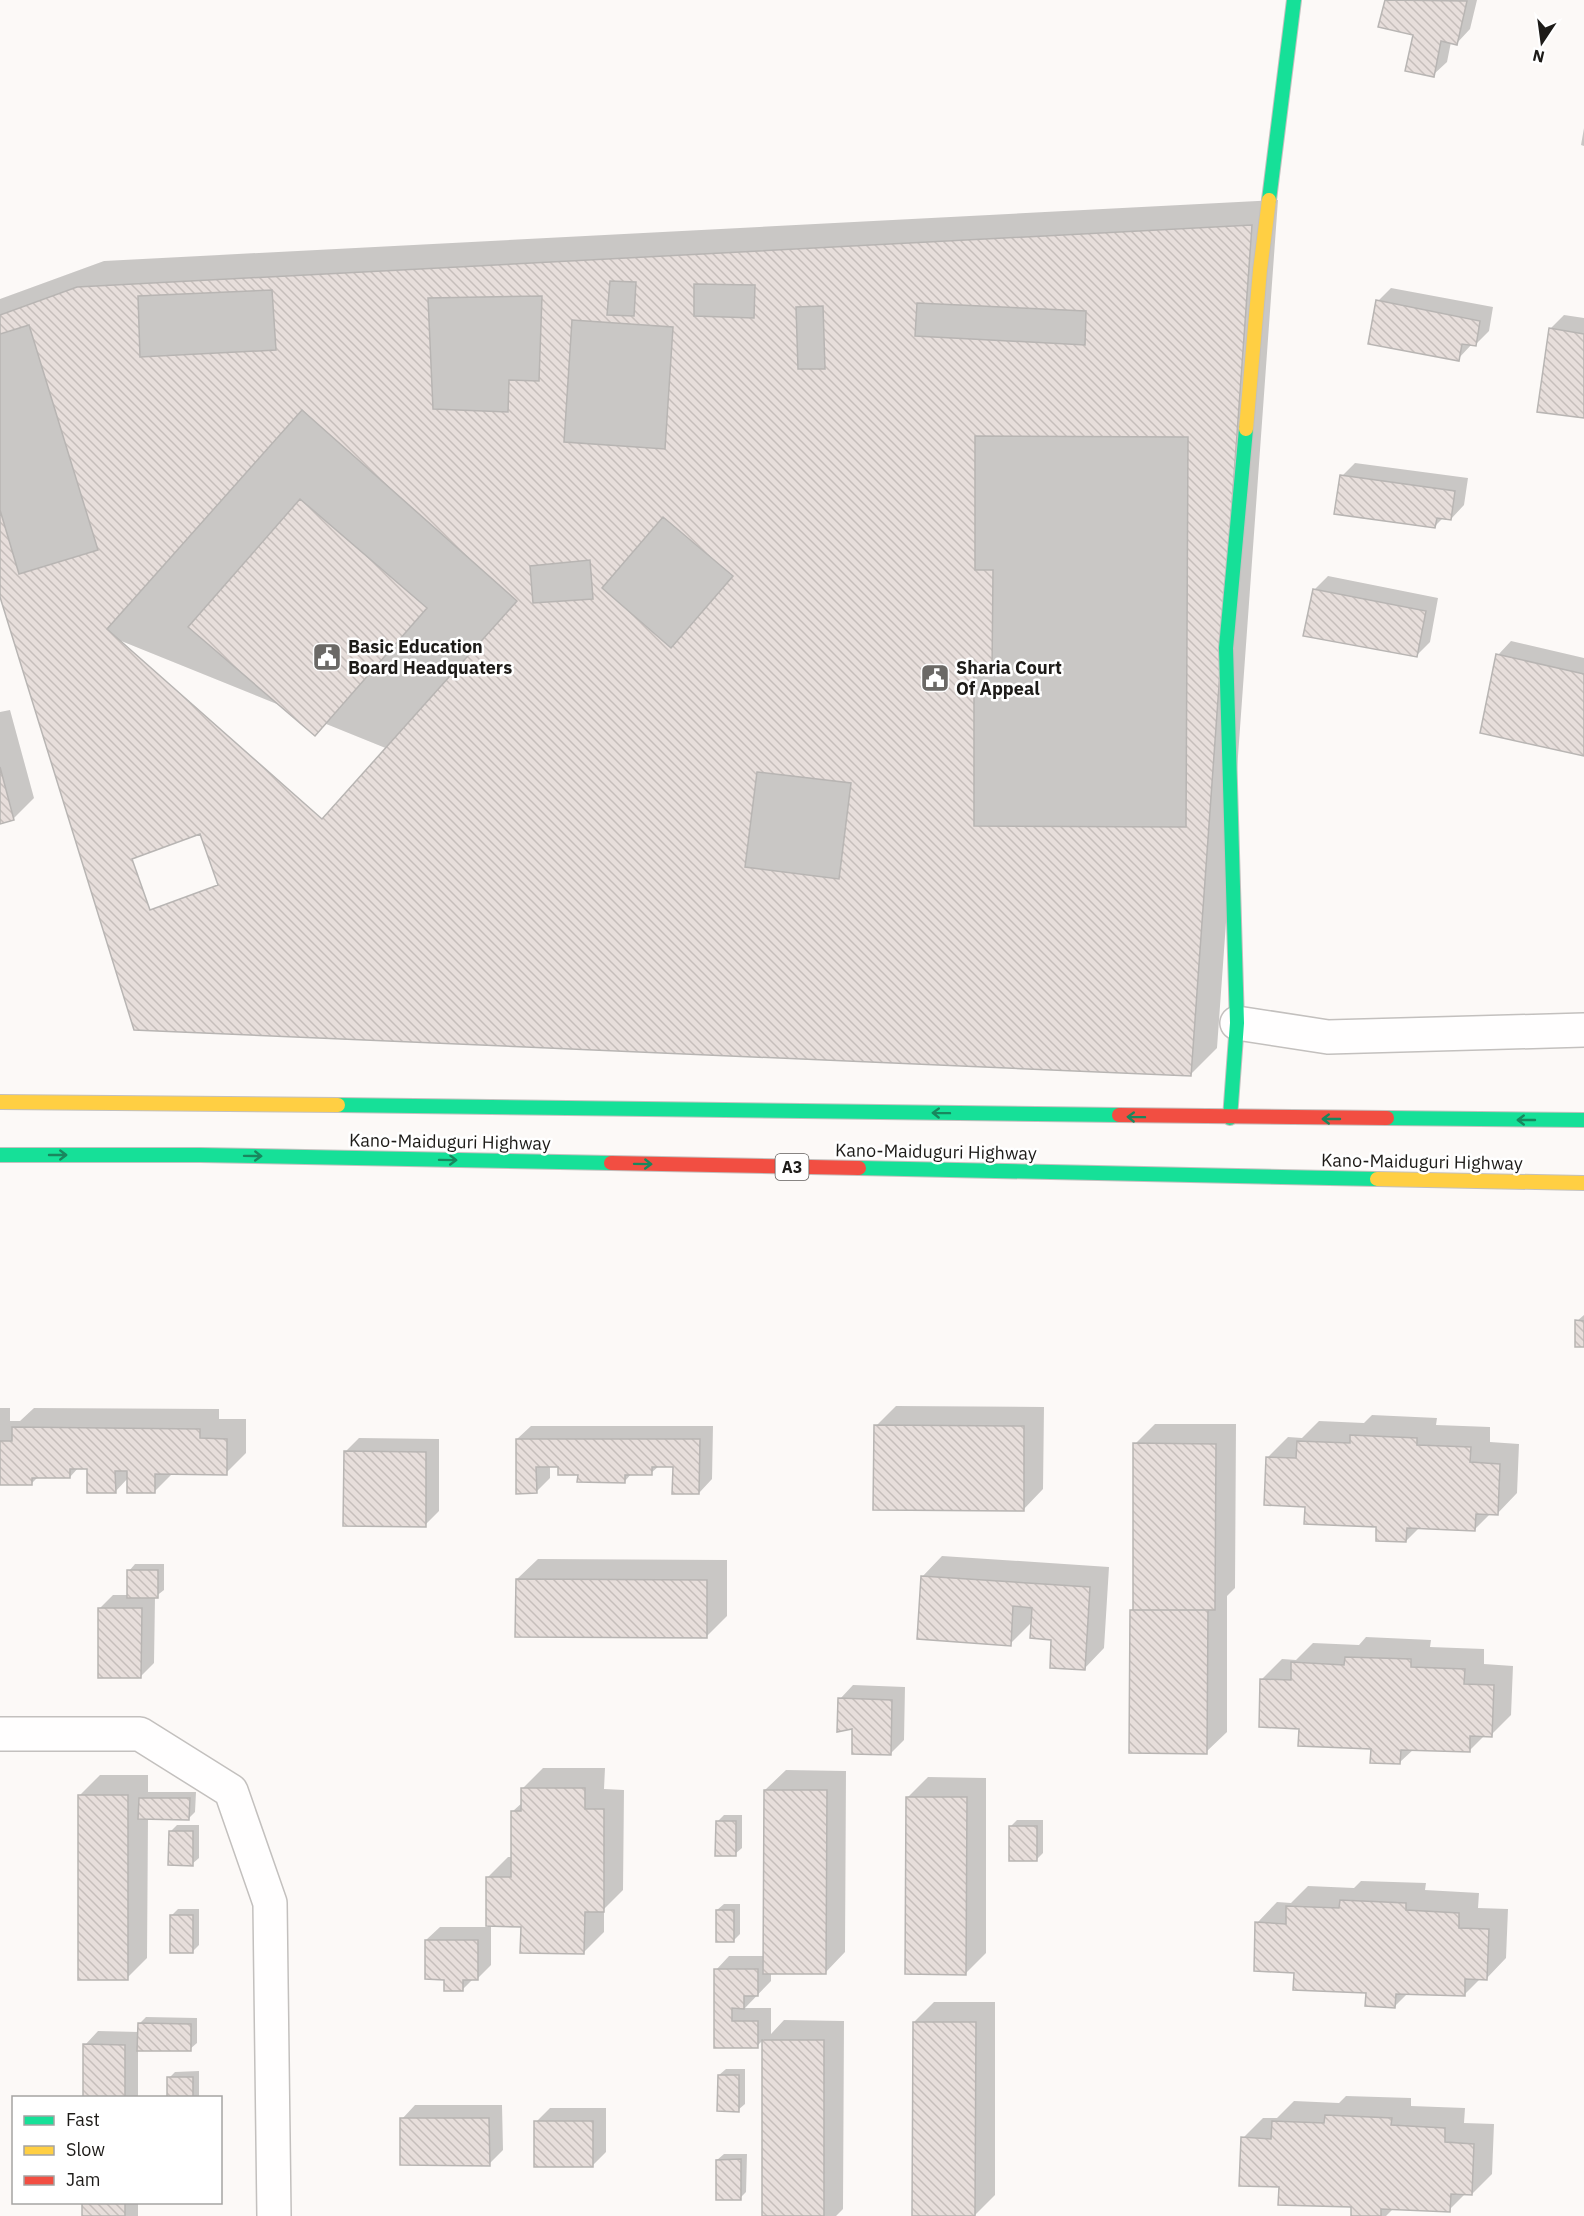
<svg xmlns="http://www.w3.org/2000/svg" width="1584" height="2216" font-family="'IBM Plex Sans',sans-serif">
  <style>
    .shadow { fill: #0003 }
    .building { fill: url(#building-back-hatch); stroke: #b8b5b3; stroke-width: 1.5; fill-rule: evenodd }
    .lines { fill: none; stroke-linecap: round; stroke-linejoin: round }
    .street-casing { stroke: #c3c0be; stroke-width: 36 }
    .fast-casing { stroke: #c3c0be; stroke-width: 16 }
    .slow-casing { stroke: #c3c0be; stroke-width: 16 }
    .jam-casing { stroke: #c3c0be; stroke-width: 16 }
    .street { stroke: #fffefe; stroke-width: 33 }
    .fast { stroke: #16e098; stroke-width: 14 }
    .slow { stroke: #ffcf43; stroke-width: 14 }
    .jam { stroke: #f24e42; stroke-width: 14 }
    .oneway { stroke: #19875e }
    .labels { text-anchor: middle; stroke-width: 5; stroke-linejoin: round; paint-order: stroke }
    .shield { fill: #fff; stroke: #615f5d; stroke-width: 1.5 }
    .shield-label { font-size: 16px; font-weight: bold; fill: #1d1b18 }
    .poi-label { font-size: 18px; font-weight: bold; fill: #1d1b18; stroke: #fff; text-anchor: start }
    .street-label { font-size: 18px; fill: #1d1b18; stroke: #fff }
  </style>
  <defs>
    <pattern id="building-back-hatch" width="6" height="6" patternUnits="userSpaceOnUse" patternTransform="scale(1.5)"><rect width="6" height="6" fill="#e7dedb"/><path d="M-1 5l2 2M0 0l6 6M5-1l2 2" fill="none" stroke="#c6bebb"/></pattern>
  </defs>
  <rect width="100%" height="100%" fill="#fcf9f7"/>
  <path class="shadow" d="M 1386,0 L 1477,0 L 1470,29 L 1457,43 L 1451,42 L 1447,62 L 1433,75 L 1415,33 L 1380,25 Z
    M 1584,128 L 1584,146 L 1581,145 Z
    M 1278,200 L 1217,1048 L 1191,1074 L 0,592 L 0,299 L 104,261 Z
    M 1391,288 L 1493,307 L 1489,331 L 1475,345 L 1472,344 L 1458,359 L 1378,301 Z
    M 1564,315 L 1584,318 L 1584,417 L 1550,329 Z
    M 1355,463 L 1468,478 L 1464,505 L 1451,519 L 1443,518 L 1435,526 L 1342,476 Z
    M 1328,576 L 1438,598 L 1430,642 L 1416,656 L 1314,590 Z
    M 1511,641 L 1584,658 L 1584,754 L 1498,655 Z
    M 10,710 L 34,798 L 14,818 L 0,822 L 0,712 Z
    M 1584,1315 L 1584,1346 L 1577,1321 Z
    M 896,1406 L 1044,1407 L 1043,1489 L 1023,1510 L 876,1426 Z
    M 0,1408 L 10,1408 L 10,1421 L 20,1421 L 34,1408 L 219,1409 L 219,1419 L 246,1419 L 246,1453 L 226,1473 L 173,1473 L 154,1492 L 128,1478 L 115,1492 L 89,1468 L 79,1467 L 70,1477 L 39,1476 L 31,1484 L 0,1484 Z
    M 1372,1415 L 1437,1418 L 1436,1425 L 1490,1427 L 1490,1442 L 1519,1444 L 1517,1493 L 1497,1514 L 1491,1513 L 1475,1529 L 1420,1527 L 1406,1541 L 1378,1525 L 1306,1506 L 1267,1458 L 1288,1437 L 1302,1438 L 1319,1421 L 1364,1423 Z
    M 1155,1424 L 1236,1424 L 1235,1588 L 1227,1596 L 1227,1732 L 1206,1752 L 1131,1610 L 1135,1607 L 1135,1444 Z
    M 531,1426 L 713,1426 L 712,1479 L 699,1493 L 674,1466 L 659,1466 L 651,1473 L 632,1473 L 625,1481 L 579,1473 L 559,1465 L 550,1465 L 550,1478 L 536,1492 L 517,1439 Z
    M 359,1438 L 439,1439 L 439,1511 L 425,1525 L 345,1452 Z
    M 942,1556 L 1109,1567 L 1104,1648 L 1084,1669 L 1053,1638 L 1032,1622 L 1010,1644 L 922,1577 Z
    M 538,1559 L 727,1560 L 727,1616 L 706,1637 L 517,1579 Z
    M 135,1564 L 164,1564 L 164,1590 L 155,1597 L 154,1663 L 141,1676 L 100,1608 L 113,1595 L 128,1595 L 129,1571 Z
    M 1366,1637 L 1431,1640 L 1430,1647 L 1484,1649 L 1484,1664 L 1513,1666 L 1511,1715 L 1491,1735 L 1485,1735 L 1469,1751 L 1414,1749 L 1400,1762 L 1372,1747 L 1301,1728 L 1262,1679 L 1282,1659 L 1296,1660 L 1313,1643 L 1359,1645 Z
    M 853,1685 L 905,1687 L 904,1740 L 890,1754 L 854,1727 L 840,1699 Z
    M 543,1768 L 605,1768 L 604,1789 L 624,1790 L 623,1890 L 604,1909 L 604,1932 L 584,1952 L 522,1925 L 491,1925 L 491,1965 L 477,1979 L 473,1979 L 462,1990 L 446,1979 L 426,1940 L 440,1927 L 488,1927 L 488,1877 L 508,1857 L 513,1857 L 513,1811 L 523,1802 L 523,1788 Z
    M 786,1770 L 846,1771 L 845,1952 L 825,1973 L 771,1973 L 771,1981 L 745,2008 L 771,2008 L 771,2034 L 784,2020 L 844,2021 L 843,2209 L 836,2216 L 764,2216 L 764,2039 L 757,2046 L 715,2046 L 716,1970 L 729,1956 L 765,1956 L 765,1790 Z
    M 100,1775 L 148,1775 L 148,1792 L 196,1792 L 195,1812 L 189,1818 L 148,1818 L 147,1958 L 127,1978 L 80,1795 Z
    M 928,1777 L 986,1778 L 986,1953 L 966,1973 L 907,1798 Z
    M 724,1815 L 742,1815 L 742,1848 L 735,1854 L 717,1822 Z
    M 1017,1820 L 1043,1820 L 1043,1853 L 1036,1860 L 1011,1826 Z
    M 177,1825 L 199,1825 L 199,1858 L 192,1864 L 170,1832 Z
    M 1361,1881 L 1426,1883 L 1425,1890 L 1479,1893 L 1478,1908 L 1508,1909 L 1506,1958 L 1486,1979 L 1481,1978 L 1464,1995 L 1408,1993 L 1395,2006 L 1367,1991 L 1296,1972 L 1257,1923 L 1277,1902 L 1291,1903 L 1308,1886 L 1354,1888 Z
    M 724,1904 L 740,1904 L 740,1934 L 733,1941 L 717,1910 Z
    M 178,1909 L 199,1909 L 199,1945 L 192,1952 L 171,1916 Z
    M 934,2002 L 995,2002 L 995,2195 L 975,2215 L 914,2022 Z
    M 146,2017 L 197,2018 L 197,2043 L 190,2049 L 138,2049 L 138,2098 L 84,2098 L 85,2045 L 98,2031 L 139,2032 L 139,2024 Z
    M 726,2069 L 745,2069 L 745,2104 L 738,2110 L 719,2075 Z
    M 199,2071 L 199,2098 L 169,2098 L 169,2078 L 175,2072 Z
    M 1346,2096 L 1411,2098 L 1411,2106 L 1465,2108 L 1464,2123 L 1494,2124 L 1492,2174 L 1472,2194 L 1466,2193 L 1449,2210 L 1394,2208 L 1386,2216 L 1352,2216 L 1352,2206 L 1281,2186 L 1243,2138 L 1263,2118 L 1277,2118 L 1294,2101 L 1339,2103 Z
    M 415,2105 L 502,2105 L 503,2150 L 489,2164 L 402,2119 Z
    M 550,2108 L 606,2108 L 606,2152 L 592,2166 L 536,2122 Z
    M 724,2154 L 747,2154 L 746,2192 L 740,2198 L 717,2160 Z
    M 84,2202 L 138,2202 L 138,2216 L 84,2216 Z"/>
  <path class="building" d="M 1385,0 L 1467,1 L 1457,45 L 1441,41 L 1434,77 L 1405,71 L 1413,35 L 1378,27 Z
    M 1252,225 L 1191,1076 L 134,1030 L 0,597 L 0,315 L 77,287 Z
    M 610,281 L 636,282 L 634,316 L 607,315 Z
    M 694,284 L 755,285 L 754,318 L 694,316 Z
    M 272,290 L 276,350 L 140,357 L 138,296 Z
    M 542,296 L 539,381 L 509,380 L 508,412 L 433,409 L 428,298 Z
    M 1376,300 L 1480,321 L 1476,346 L 1462,344 L 1459,361 L 1368,344 Z
    M 917,303 L 1086,311 L 1085,345 L 915,336 Z
    M 823,306 L 825,369 L 798,369 L 796,307 Z
    M 572,320 L 673,327 L 665,449 L 564,442 Z
    M 29,325 L 98,550 L 19,574 L 0,510 L 0,334 Z
    M 1549,328 L 1584,334 L 1584,418 L 1537,412 Z
    M 302,410 L 517,601 L 322,819 L 107,629 ZM 300,499 L 427,608 L 315,736 L 188,627 Z
    M 975,436 L 1188,437 L 1186,827 L 974,826 L 974,671 L 992,672 L 993,570 L 975,570 Z
    M 1340,475 L 1455,491 L 1451,520 L 1437,518 L 1435,528 L 1334,514 Z
    M 663,517 L 733,576 L 671,648 L 602,588 Z
    M 590,560 L 593,599 L 533,603 L 530,566 Z
    M 1313,589 L 1426,611 L 1417,657 L 1303,636 Z
    M 1496,654 L 1584,674 L 1584,756 L 1480,733 Z
    M 0,767 L 14,820 L 0,824 Z
    M 757,772 L 851,783 L 839,879 L 745,867 Z
    M 200,834 L 218,885 L 150,910 L 132,859 Z
    M 1575,1320 L 1584,1321 L 1584,1347 L 1575,1347 Z
    M 874,1425 L 1024,1426 L 1024,1511 L 873,1510 Z
    M 12,1427 L 200,1429 L 200,1438 L 227,1439 L 227,1475 L 155,1474 L 155,1493 L 127,1493 L 127,1471 L 115,1471 L 116,1493 L 87,1493 L 87,1469 L 70,1469 L 70,1478 L 32,1478 L 32,1485 L 0,1485 L 0,1441 L 12,1441 Z
    M 1350,1435 L 1417,1438 L 1417,1445 L 1471,1447 L 1470,1462 L 1500,1464 L 1498,1515 L 1476,1514 L 1475,1531 L 1407,1528 L 1406,1542 L 1376,1541 L 1376,1527 L 1304,1524 L 1305,1507 L 1264,1505 L 1266,1457 L 1296,1458 L 1297,1441 L 1350,1443 Z
    M 516,1439 L 700,1439 L 699,1494 L 672,1494 L 673,1467 L 652,1467 L 652,1475 L 625,1475 L 625,1483 L 577,1482 L 578,1475 L 558,1475 L 558,1467 L 536,1467 L 537,1493 L 516,1494 Z
    M 1133,1443 L 1216,1444 L 1215,1610 L 1133,1610 Z
    M 344,1451 L 426,1452 L 426,1527 L 343,1526 Z
    M 127,1570 L 158,1570 L 158,1598 L 127,1598 Z
    M 921,1576 L 1090,1587 L 1085,1670 L 1050,1668 L 1051,1640 L 1030,1638 L 1032,1608 L 1013,1606 L 1011,1646 L 917,1639 Z
    M 516,1579 L 707,1580 L 707,1638 L 515,1637 Z
    M 98,1608 L 142,1608 L 141,1678 L 98,1678 Z
    M 1130,1610 L 1208,1610 L 1207,1754 L 1129,1753 Z
    M 1345,1657 L 1411,1659 L 1411,1667 L 1465,1669 L 1464,1684 L 1494,1685 L 1492,1737 L 1470,1736 L 1470,1752 L 1401,1750 L 1400,1764 L 1370,1763 L 1371,1749 L 1298,1746 L 1299,1729 L 1259,1727 L 1260,1679 L 1291,1680 L 1291,1662 L 1344,1665 Z
    M 838,1698 L 892,1700 L 891,1755 L 852,1754 L 852,1729 L 837,1732 Z
    M 521,1788 L 585,1788 L 585,1809 L 604,1809 L 604,1912 L 585,1912 L 584,1954 L 520,1953 L 521,1927 L 486,1926 L 486,1877 L 511,1877 L 511,1811 L 521,1811 Z
    M 764,1790 L 827,1790 L 826,1974 L 763,1974 Z
    M 78,1795 L 128,1795 L 128,1980 L 78,1980 Z
    M 906,1797 L 967,1797 L 966,1975 L 905,1974 Z
    M 139,1798 L 190,1798 L 189,1820 L 138,1819 Z
    M 716,1821 L 736,1821 L 736,1856 L 715,1856 Z
    M 1009,1826 L 1037,1826 L 1037,1861 L 1009,1861 Z
    M 169,1831 L 193,1831 L 193,1866 L 168,1865 Z
    M 1340,1900 L 1406,1903 L 1406,1910 L 1459,1913 L 1459,1928 L 1489,1929 L 1487,1980 L 1465,1979 L 1465,1996 L 1396,1994 L 1395,2008 L 1365,2006 L 1366,1993 L 1293,1990 L 1294,1973 L 1254,1971 L 1255,1922 L 1286,1924 L 1286,1906 L 1339,1908 Z
    M 716,1910 L 734,1910 L 734,1942 L 716,1942 Z
    M 170,1915 L 193,1915 L 193,1953 L 170,1953 Z
    M 425,1940 L 478,1940 L 478,1980 L 463,1980 L 463,1991 L 444,1991 L 444,1980 L 425,1979 Z
    M 714,1969 L 758,1969 L 758,1996 L 744,1996 L 744,2009 L 732,2008 L 732,2021 L 758,2021 L 758,2048 L 714,2048 Z
    M 913,2022 L 976,2022 L 975,2216 L 912,2216 Z
    M 138,2023 L 191,2024 L 191,2051 L 137,2051 Z
    M 762,2040 L 824,2040 L 824,2216 L 762,2216 Z
    M 83,2044 L 125,2045 L 125,2098 L 83,2098 Z
    M 718,2075 L 739,2075 L 739,2112 L 717,2111 Z
    M 167,2077 L 193,2077 L 193,2098 L 167,2098 Z
    M 1325,2115 L 1392,2118 L 1391,2125 L 1445,2128 L 1445,2142 L 1474,2144 L 1472,2195 L 1451,2194 L 1450,2212 L 1381,2209 L 1381,2216 L 1351,2216 L 1351,2207 L 1278,2205 L 1279,2187 L 1239,2186 L 1241,2137 L 1271,2139 L 1272,2121 L 1324,2123 Z
    M 400,2118 L 489,2118 L 490,2166 L 400,2165 Z
    M 534,2121 L 593,2121 L 593,2167 L 534,2167 Z
    M 741,2159 L 741,2200 L 716,2200 L 716,2160 Z
    M 82,2202 L 125,2202 L 125,2216 L 82,2216 Z"/>
  <g class="lines">
    <g class="street-casing">
      <path id="street" d="M 1237,1023 L 1328,1037 L 1584,1030
        M 0,1734 L 140,1734 L 231,1791 L 270,1903 L 274,2216"/>
    </g>
    <g class="fast-casing">
      <path id="fast" d="M 1269,200 L 1294,0
        M 338,1105 L 1119,1115
        M 1230,1118 L 1237,1023 L 1226,648 L 1246,429
        M 1387,1118 L 1584,1120
        M 0,1155 L 200,1155 L 611,1163
        M 859,1168 L 1377,1179"/>
    </g>
    <g class="slow-casing">
      <path id="slow" d="M 1246,429 L 1260,270 L 1269,200
        M 0,1102 L 338,1105
        M 1377,1179 L 1584,1183"/>
    </g>
    <g class="jam-casing">
      <path id="jam" d="M 1119,1115 L 1387,1118
        M 611,1163 L 859,1168"/>
    </g>
    <use href="#street" class="street"/>
    <use href="#fast" class="fast"/>
    <use href="#slow" class="slow"/>
    <use href="#jam" class="jam"/>
  </g>
  <defs><path id="oneway-shaft" d="M-6 0H5M1.5-3L5.5 0L1.5 3" fill="none" stroke-width="1.6" stroke-linecap="round" stroke-linejoin="round" transform="scale(1.5)"/></defs>
  <g class="oneway">
    <use href="#oneway-shaft" transform="translate(941 1113) rotate(-179)"/>
    <use href="#oneway-shaft" transform="translate(1136 1117) rotate(-179)"/>
    <use href="#oneway-shaft" transform="translate(1331 1119) rotate(-180)"/>
    <use href="#oneway-shaft" transform="translate(1526 1120) rotate(-180)"/>
    <use href="#oneway-shaft" transform="translate(58 1155)"/>
    <use href="#oneway-shaft" transform="translate(253 1156) rotate(1)"/>
    <use href="#oneway-shaft" transform="translate(448 1160) rotate(1)"/>
    <use href="#oneway-shaft" transform="translate(643 1164) rotate(1)"/>
  </g>
  <defs>
    <g id="civic-square" transform="scale(1.5)"><rect x="-9" y="-9" width="18" height="18" rx="4" fill="#6b6966" stroke="#fff"/><path d="M-.6-6.5H3V-4.5H.6V-3L4-1V1h2V6H-6V1h2V-1L-.6-3ZM-1.2 2.5V6h2.4V2.5Z" fill="#fff"/></g>
  </defs>
  <g fill-rule="evenodd">
    <use href="#civic-square" x="327" y="657"/>
    <use href="#civic-square" x="935" y="678"/>
  </g>
  <g class="labels">
    <rect class="shield" x="775.5" y="1154" width="33" height="26" rx="4.5"/>
    <g class="shield-label">
      <text x="792" y="1173">A3</text>
    </g>
    <g class="poi-label">
      <text x="348" y="653">Basic Education<tspan x="348" dy="21">Board Headquaters</tspan></text>
      <text x="956" y="674">Sharia Court<tspan x="956" dy="21">Of Appeal</tspan></text>
    </g>
    <g class="street-label">
      <text transform="translate(450 1142) rotate(1)" y="6">Kano-Maiduguri Highway</text>
      <text transform="translate(936 1152) rotate(1)" y="6">Kano-Maiduguri Highway</text>
      <text transform="translate(1422 1162) rotate(1)" y="6">Kano-Maiduguri Highway</text>
    </g>
  </g>
  <rect x="12" y="2096" width="210" height="108" fill="#ffffff" stroke="#a5a4a3" stroke-width="1.5"/>
  <rect x="24" y="2116" width="30" height="9" fill="#16e098" stroke="#a5a4a3" stroke-width="1.5"/>
  <text x="66" y="2126" font-size="18" fill="#1d1b18">Fast</text>
  <rect x="24" y="2146" width="30" height="9" fill="#ffcf43" stroke="#a5a4a3" stroke-width="1.5"/>
  <text x="66" y="2156" font-size="18" fill="#1d1b18">Slow</text>
  <rect x="24" y="2176" width="30" height="9" fill="#f24e42" stroke="#a5a4a3" stroke-width="1.5"/>
  <text x="66" y="2186" font-size="18" fill="#1d1b18">Jam</text>
  <g transform="translate(1542 42) rotate(193)" stroke="#ffffff" stroke-width="4.5" paint-order="stroke">
  <path d="M0-4.5L10 22L0 15L-10 22Z" fill="#1d1b18"/>
  <text y="-9" font-size="16" font-weight="bold" text-anchor="middle" fill="#1d1b18">N</text>
  </g>
</svg>
